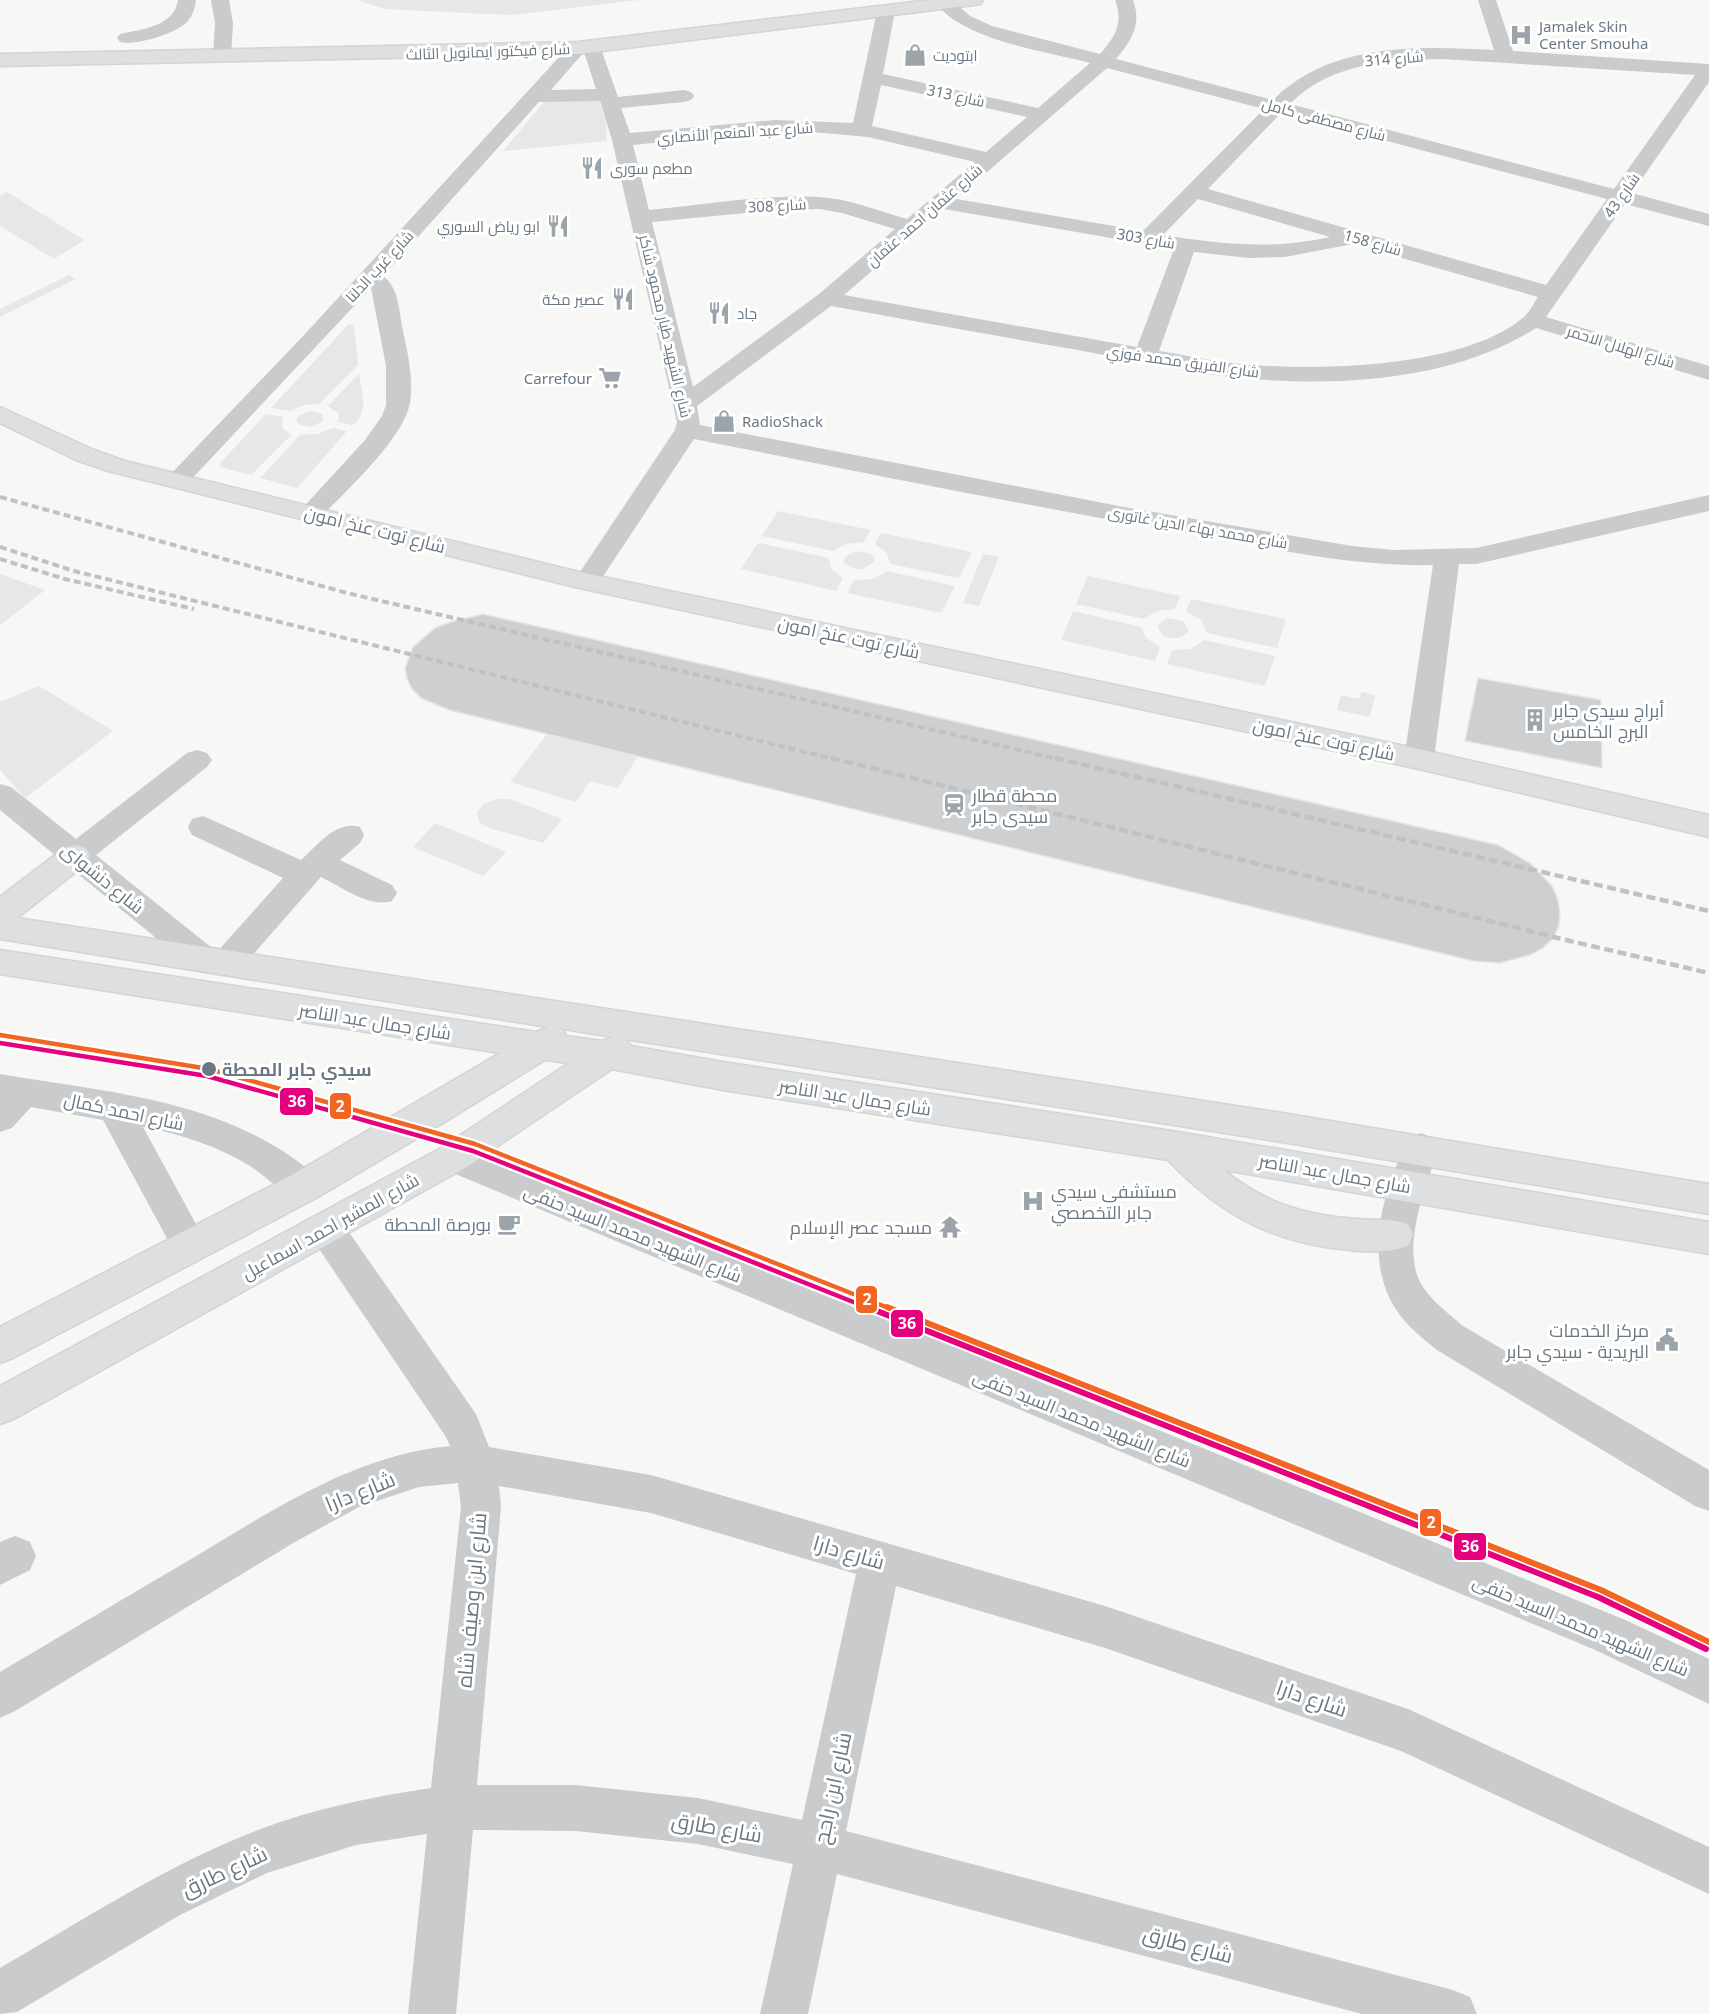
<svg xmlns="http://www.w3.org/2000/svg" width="1709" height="2014" viewBox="0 0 1709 2014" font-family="'Noto Sans',Cairo,sans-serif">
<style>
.green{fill:#e5e8e4}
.building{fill:#cdcfd0;stroke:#e6e6e6;stroke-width:1.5}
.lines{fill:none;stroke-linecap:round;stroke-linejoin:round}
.major-casing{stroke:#d3d4d4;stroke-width:3}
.minor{fill:#c9cbcc;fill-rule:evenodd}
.major{fill:#dedfe0;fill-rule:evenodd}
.rail-far1{stroke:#c0c1c2;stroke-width:4;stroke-dasharray:7 4;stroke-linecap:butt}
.rail{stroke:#c0c1c2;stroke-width:4.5;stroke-dasharray:9 4.5;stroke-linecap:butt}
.tram-1-far1-casing{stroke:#fff;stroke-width:9}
.tram-1-casing{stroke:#fff;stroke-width:10}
.tram-2-far1-casing{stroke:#fff;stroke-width:9}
.tram-2-casing{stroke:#fff;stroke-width:10}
.tram-1-far1{stroke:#f26522;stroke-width:4.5}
.tram-1{stroke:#f26522;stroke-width:6}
.tram-2-far1{stroke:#e5007d;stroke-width:4.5}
.tram-2{stroke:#e5007d;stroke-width:6}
.stop-dot{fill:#6a7883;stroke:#fff;stroke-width:2}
.labels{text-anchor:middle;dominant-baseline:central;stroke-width:6;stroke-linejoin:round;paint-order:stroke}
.far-poi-label{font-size:15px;fill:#6a7883;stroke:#fff;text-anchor:start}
.far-street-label{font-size:15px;fill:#6a7883;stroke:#fff}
.street-label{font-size:18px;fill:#6a7883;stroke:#fff}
.poi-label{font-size:18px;fill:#6a7883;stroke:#fff;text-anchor:start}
.stop-label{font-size:18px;font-weight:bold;fill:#6a7883;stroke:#fff;text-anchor:start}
.near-street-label{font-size:21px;fill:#6a7883;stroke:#fff}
.line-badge{stroke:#fff;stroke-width:2}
.badge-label{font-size:16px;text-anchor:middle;font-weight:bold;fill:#fff}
</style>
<rect width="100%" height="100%" fill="#f7f7f6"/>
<path class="green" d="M358,0h281l-127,15 -128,-6z
M580,96l19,5 7,22 1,18 -104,10 42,-50z
M7,192l77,48 -30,19 -54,-33v-30z
M69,275l7,4 -76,38v-8z
M349,324l5,1 4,40 -39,39 -15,1 -14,6 -19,-3z
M359,374c3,21 10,33 -5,51l-16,-3 1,-8 -11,-8z
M310,411l13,3v7l-12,6 -13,-3 -2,-4 2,-4z
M266,414l17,3 -1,10 9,8 -40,40 -31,-8 1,-5z
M333,428l14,3 -50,57 -37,-10 40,-43 18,-1z
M778,511l93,19 -7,12 -18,2 -13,7 -71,-15z
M881,533l91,19 -13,26 -69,-14 -3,-11 -12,-9z
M758,543l71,15 2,11 12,9 -7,13 -95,-22z
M855,551l14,2 5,4v5l-11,7h-8l-11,-6v-5z
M983,554l16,3 -20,49 -16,-3z
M887,571l68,15 -14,27 -94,-20 7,-13 19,-1z
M0,574l45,16 -45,35z
M1088,576l92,20 -5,13 -18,2 -13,8 -68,-15z
M1191,599l95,20 -9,29 -70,-15 -6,-13 -15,-9z
M1073,611l68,16 5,11 14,9 -5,14 -94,-21z
M1167,618l16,3 6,10c-7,9 -16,8 -26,5l-6,-10z
M1204,640l71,16 -10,30 -98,-22 5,-14 19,-1z
M39,686l74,45 -88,67 -25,-28v-68z
M1362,692l13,3 -5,22 -33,-7 4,-15 18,4z
M548,733l90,23 -20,32 -28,-7 -14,21 -66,-20z
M496,799h13l53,20 -19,24 -54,-15 -10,-6 -2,-9 7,-9z
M435,823l71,29 -23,24 -70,-29z"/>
<path class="building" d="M483,614l1015,231 32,18 22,23 6,14 2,13 -1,13 -6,12 -10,10 -13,7 -30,8 -27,-2 -1024,-251 -28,-12 -9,-9 -5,-10 -2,-11 8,-21 22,-19 15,-6z
M1478,678l123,22 1,68 -137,-27z"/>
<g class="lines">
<g class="major-casing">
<path id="major" d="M930,0h53l-3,4 -6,1 -396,49 -578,12v-12l578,-12z
M0,407l94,43 31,11 450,110 844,178 290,66v22l-290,-68 -844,-182 -467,-116 -32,-11 -76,-37z
M75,845l11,3 4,8 -4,8 -69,54 1265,195 427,71v30l-427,-72 -657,-103 6,7 92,16 455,70 531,90v32l-485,-84c40,33 82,46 133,49 18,2 34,-1 51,5l5,11 -5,11c-19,7 -39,6 -59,4 -75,-6 -130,-36 -181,-90l-445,-70 -111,-21 -147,99 -451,251 -14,5v-38l441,-238 128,-85 -24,-3 -102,63 -125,74 -305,161 -13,5v-36l292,-152 208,-122 -500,-79v-24l536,82 12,-5 -548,-88v-42l64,-49zM558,1028l55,9 -11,4 -36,-5 -3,-6z"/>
</g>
<path class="minor" d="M178,0h18c-1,8 -3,15 -9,22 -12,12 -52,24 -67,20l-3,-4 3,-4c22,-5 54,-7 58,-34z
M211,0h18l4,23 -2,33 -2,4h-14l-2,-4 2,-33z
M938,0h14l18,16 22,10 108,28c15,-17 24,-31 15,-54h18c9,24 -1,40 -17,59l157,41c57,-58 146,-54 221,-50l-16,-50h18l17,51 196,13v18l-77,111 77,21v12l-84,-22 -79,113 163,49v14l-173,-52c-88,56 -211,60 -313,48 -51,-6 -100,-18 -151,-27 -80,-14 -160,-28 -241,-43l-134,100 3,19 424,82 228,39 42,4 82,-2 233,-53v16l-233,53h-17l-25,195 -5,7 -10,3 -10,-3 -5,-7 29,-194c-84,2 -166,-18 -248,-32 -164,-28 -328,-62 -491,-94l-98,148 -9,2 -9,-2 -4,-6 101,-151 2,-8 -65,-282 -12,-39 -61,1 -156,174c15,11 16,32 19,50 5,24 12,52 8,77 -6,35 -65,89 -90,115l-9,3 -9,-3 -4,-5 67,-73 17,-24 4,-11v-39l-15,-78 -185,197 -9,2 -9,-2 -3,-5 140,-146 266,-290c9,-2 19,-3 28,-1l19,54 66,-7 7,2 3,4 -3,4 -7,2 -63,6 9,25 146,-13 77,3 24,-112 3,-4h12l3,4 -12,63 155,34 52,-45c-42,-11 -128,-23 -154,-60zM584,52l12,37 -45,1zM1442,59l253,16 -81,114 -324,-85c40,-41 98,-44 152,-45zM1107,68l157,41 -121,122 -187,-32zM881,85l146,32 -41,35 -114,-26zM1281,113l326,86 -61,86 -338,-96zM801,131l67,6 107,25 -68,57c-29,-8 -59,-21 -89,-22 -56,-3 -113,8 -169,13l-16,-65 117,-12zM1198,199l132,38c-56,13 -111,7 -167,-2zM819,209l23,4 53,16 -76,65 -126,93 -41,-165 114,-11zM944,209l230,40 -37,98 -293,-52zM1353,244l185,53c-4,6 -8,14 -13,19 -62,55 -224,56 -303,46 -21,-3 -42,-8 -63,-11l35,-99 55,6 36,-1z
M197,750l10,3 5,7 -5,7 -111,88 121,97 66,-74 -91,-43 -4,-8 4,-8 11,-3 98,44c17,-15 35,-40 59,-33l4,8 -4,8 -20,17 52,25 5,8 -5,8c-23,7 -50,-14 -71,-24l-84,96 -11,3 -12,-5 -8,2 -11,-3 -195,-160v-26l11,3 65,52 111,-86z
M0,1074c99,17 208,24 293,84 12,9 23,15 30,28l-5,11c-9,3 -13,4 -22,1 -17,-7 -30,-22 -46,-32 -33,-20 -69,-32 -107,-39l65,119 -5,11 -13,5 -13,-5 -74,-137 -72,-13 -19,21 -12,4z
M1421,1133l12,5 6,10c-13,36 -40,104 -16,139 11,16 26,27 40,39l246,144v41l-14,-5 -258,-156c-15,-12 -29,-23 -40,-39 -35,-52 -14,-122 12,-173z
M453,1143l1170,476 86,40v45l-116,-55 -1152,-481 -6,-10 6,-10z
M326,1213l13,5 137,196 13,33 162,28 454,131 303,103 301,138v47l-308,-143 -296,-103 -209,-62 -50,245 607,159 17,7 7,17h-115l-525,-140 -29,140h-48l33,-150 -95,-20 -122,-13 -103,-1 -17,184h-48l19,-180 -71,11 -89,28 -87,42 -163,97 -17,2v-46c83,-48 169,-104 258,-138 57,-22 114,-33 173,-42l30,-281 -3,-24 -39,4 -60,20 -64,35 -280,169 -15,7v-46c64,-38 128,-76 193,-114 80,-48 162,-103 257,-112l-4,-9 -133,-197 -5,-11 5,-11zM499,1486l152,27 205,61 -54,246 -104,-22 -122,-13h-99l24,-278z
M15,1536l15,6 6,14 -6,14 -30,15v-43z"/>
<use href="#major" class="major"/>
<path class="rail-far1" d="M0,497l347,96 715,167
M0,547l74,24 763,189
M0,559l65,20 129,30"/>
<path class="rail" d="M831,758l739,183 139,32
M1055,758l654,153"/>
<g class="tram-1-far1-casing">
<path id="tram-1-far1" d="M0,1035l209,34 266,75 416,165"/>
</g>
<g class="tram-1-casing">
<path id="tram-1" d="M887,1307l714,283 108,52"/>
</g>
<g class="tram-2-far1-casing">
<path id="tram-2-far1" d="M0,1043l207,33 266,75 398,158"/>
</g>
<g class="tram-2-casing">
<path id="tram-2" d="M867,1307l731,290 108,52"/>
</g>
<use href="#tram-1-far1" class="tram-1-far1"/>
<use href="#tram-1" class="tram-1"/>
<use href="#tram-2-far1" class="tram-2-far1"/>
<use href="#tram-2" class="tram-2"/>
</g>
<defs>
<g id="hospital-bare" transform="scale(1.8)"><path d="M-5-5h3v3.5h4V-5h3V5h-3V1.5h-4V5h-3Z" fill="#9ba4ab" stroke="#fff" stroke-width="2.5" paint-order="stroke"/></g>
<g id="shop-bare" transform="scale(1.8)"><path d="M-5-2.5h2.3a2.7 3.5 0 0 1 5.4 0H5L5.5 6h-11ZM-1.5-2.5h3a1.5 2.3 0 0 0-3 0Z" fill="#9ba4ab" stroke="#fff" stroke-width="2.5" paint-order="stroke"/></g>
<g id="restaurant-bare" transform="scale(1.8)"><path d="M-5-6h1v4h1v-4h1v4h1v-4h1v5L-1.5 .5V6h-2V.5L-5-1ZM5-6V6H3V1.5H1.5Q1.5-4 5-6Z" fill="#9ba4ab" stroke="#fff" stroke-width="2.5" paint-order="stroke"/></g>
<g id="supermarket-bare" transform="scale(1.8)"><path d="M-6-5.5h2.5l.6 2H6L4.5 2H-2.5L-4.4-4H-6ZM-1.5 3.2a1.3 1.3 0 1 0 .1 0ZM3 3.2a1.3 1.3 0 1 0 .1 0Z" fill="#9ba4ab" stroke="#fff" stroke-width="2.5" paint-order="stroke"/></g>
<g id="building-bare" transform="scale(1.8)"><path d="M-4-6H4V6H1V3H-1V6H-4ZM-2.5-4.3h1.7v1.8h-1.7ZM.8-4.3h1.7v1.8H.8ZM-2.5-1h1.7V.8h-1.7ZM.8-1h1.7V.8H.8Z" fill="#9ba4ab" stroke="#fff" stroke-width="2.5" paint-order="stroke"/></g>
<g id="station-bare" transform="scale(1.8)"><path d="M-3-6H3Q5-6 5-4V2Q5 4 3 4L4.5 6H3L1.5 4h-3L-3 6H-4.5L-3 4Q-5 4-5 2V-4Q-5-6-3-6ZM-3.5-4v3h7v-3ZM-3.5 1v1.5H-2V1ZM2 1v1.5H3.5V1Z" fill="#9ba4ab" stroke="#fff" stroke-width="2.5" paint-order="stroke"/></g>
<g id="cafe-bare" transform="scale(1.8)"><path d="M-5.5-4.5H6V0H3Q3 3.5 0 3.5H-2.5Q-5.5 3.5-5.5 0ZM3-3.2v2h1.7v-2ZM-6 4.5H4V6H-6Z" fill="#9ba4ab" stroke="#fff" stroke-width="2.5" paint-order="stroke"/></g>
<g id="temple-bare" transform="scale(1.8)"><path d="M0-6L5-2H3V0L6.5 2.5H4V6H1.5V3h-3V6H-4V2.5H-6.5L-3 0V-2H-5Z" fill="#9ba4ab" stroke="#fff" stroke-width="2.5" paint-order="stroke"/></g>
<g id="civic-bare" transform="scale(1.8)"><path d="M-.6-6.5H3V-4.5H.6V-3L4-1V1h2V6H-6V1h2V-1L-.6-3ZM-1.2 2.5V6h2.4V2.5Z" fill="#9ba4ab" stroke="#fff" stroke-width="2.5" paint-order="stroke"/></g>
</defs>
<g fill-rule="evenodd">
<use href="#hospital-bare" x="1521" y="35"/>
<use href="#shop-bare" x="915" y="55"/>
<use href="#restaurant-bare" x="592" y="168"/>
<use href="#restaurant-bare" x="558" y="226"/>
<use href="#restaurant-bare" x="623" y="299"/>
<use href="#restaurant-bare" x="719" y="313"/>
<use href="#supermarket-bare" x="610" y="378"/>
<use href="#shop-bare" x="724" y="421"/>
<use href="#building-bare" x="1535" y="720"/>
<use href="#station-bare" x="954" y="805"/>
<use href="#hospital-bare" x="1033" y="1201"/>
<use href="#cafe-bare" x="509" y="1224"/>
<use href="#temple-bare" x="950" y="1227"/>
<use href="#civic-bare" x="1667" y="1340"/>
</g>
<circle class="stop-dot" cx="209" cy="1069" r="8"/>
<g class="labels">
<g class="far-poi-label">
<text x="1539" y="26">Jamalek Skin<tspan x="1539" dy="17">Center Smouha</tspan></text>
<text x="933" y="55">ابتوديت</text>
<text x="610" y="168">مطعم سورى</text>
<text x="540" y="226" text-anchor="end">ابو رياض السوري</text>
<text x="605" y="299" text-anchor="end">عصير مكة</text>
<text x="737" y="313">جاد</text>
<text x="592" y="378" text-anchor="end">Carrefour</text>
<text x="742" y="421">RadioShack</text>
</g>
<g class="far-street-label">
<text transform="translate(488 51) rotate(-2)">شارع فيكتور ايمانويل الثالث</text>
<text transform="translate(1394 58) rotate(-5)">شارع 314</text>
<text transform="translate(956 95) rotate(12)">شارع 313</text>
<text transform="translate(1324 119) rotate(15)">شارع مصطفى كامل</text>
<text transform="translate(735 132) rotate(-4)">شارع عبد المنعم الأنصاري</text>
<text transform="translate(1621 195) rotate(-55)">شارع 43</text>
<text transform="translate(777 205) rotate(-3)">شارع 308</text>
<text transform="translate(924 215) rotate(-41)">شارع عثمان احمد عثمان</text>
<text transform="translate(1146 238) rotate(10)">شارع 303</text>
<text transform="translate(1373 242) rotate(16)">شارع 158</text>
<text transform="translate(379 266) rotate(-47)">شارع غرب الدلتا</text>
<text transform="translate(666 326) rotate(77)">شارع الشهيد طيار محمود شاكر</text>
<text transform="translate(1621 346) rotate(17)">شارع الهلال الاحمر</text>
<text transform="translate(1183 361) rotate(8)">شارع الفريق محمد فوزي</text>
<text transform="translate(1198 527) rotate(10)">شارع محمد بهاء الدين غاتورى</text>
</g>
<g class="street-label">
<text transform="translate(375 529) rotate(14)">شارع توت عنخ امون</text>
<text transform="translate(849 637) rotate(12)">شارع توت عنخ امون</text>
<text transform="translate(1324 739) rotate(12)">شارع توت عنخ امون</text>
<text transform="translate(103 878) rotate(39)">شارع دنشواى</text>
<text transform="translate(375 1021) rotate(9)">شارع جمال عبد الناصر</text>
<text transform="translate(855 1097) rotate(9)">شارع جمال عبد الناصر</text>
<text transform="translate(124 1111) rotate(12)">شارع احمد كمال</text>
<text transform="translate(1335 1173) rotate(10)">شارع جمال عبد الناصر</text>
<text transform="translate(330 1226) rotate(-29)">شارع المشير احمد اسماعيل</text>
<text transform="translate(633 1233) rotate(22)">شارع الشهيد محمد السيد حنفى</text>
<text transform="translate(1082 1418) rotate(22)">شارع الشهيد محمد السيد حنفى</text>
<text transform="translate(1581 1625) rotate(23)">شارع الشهيد محمد السيد حنفى</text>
</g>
<g class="poi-label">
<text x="1553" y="710">أبراج سيدي جابر<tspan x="1553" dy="21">البرج الخامس</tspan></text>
<text x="972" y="795">محطة قطار<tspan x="972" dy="21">سيدى جابر</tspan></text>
<text x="1051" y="1191">مستشفى سيدي<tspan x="1051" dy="21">جابر التخصصي</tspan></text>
<text x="491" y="1224" text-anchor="end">بورصة المحطة</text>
<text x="932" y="1227" text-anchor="end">مسجد عصر الإسلام</text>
<text x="1649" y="1330" text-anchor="end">مركز الخدمات<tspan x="1649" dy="21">البريدية - سيدي جابر</tspan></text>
</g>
<g class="stop-label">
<text x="222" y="1069">سيدي جابر المحطة</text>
</g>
<g class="near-street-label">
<text transform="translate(360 1491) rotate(-22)">شارع دارا</text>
<text transform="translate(849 1552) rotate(16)">شارع دارا</text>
<text transform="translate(471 1600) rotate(-85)">شارع ابن وصيف شاه</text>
<text transform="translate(1312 1698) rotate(19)">شارع دارا</text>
<text transform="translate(832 1788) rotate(-78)">شارع ابن راجح</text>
<text transform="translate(717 1827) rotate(10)">شارع طارق</text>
<text transform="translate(224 1871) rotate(-25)">شارع طارق</text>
<text transform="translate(1188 1944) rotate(15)">شارع طارق</text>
</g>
</g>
<g class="line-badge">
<rect x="279" y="1087" width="35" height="29" rx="6" fill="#e5007d"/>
<rect x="329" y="1092" width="23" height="28" rx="6" fill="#f26522"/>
<rect x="855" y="1285" width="23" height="29" rx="6" fill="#f26522"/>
<rect x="890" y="1309" width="34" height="29" rx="6" fill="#e5007d"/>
<rect x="1419" y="1508" width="23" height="29" rx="6" fill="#f26522"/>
<rect x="1453" y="1532" width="34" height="29" rx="6" fill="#e5007d"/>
</g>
<g class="badge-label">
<text x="297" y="1107">36</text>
<text x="340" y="1112">2</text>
<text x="867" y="1305">2</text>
<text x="907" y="1329">36</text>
<text x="1431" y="1528">2</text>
<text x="1470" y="1552">36</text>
</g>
</svg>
